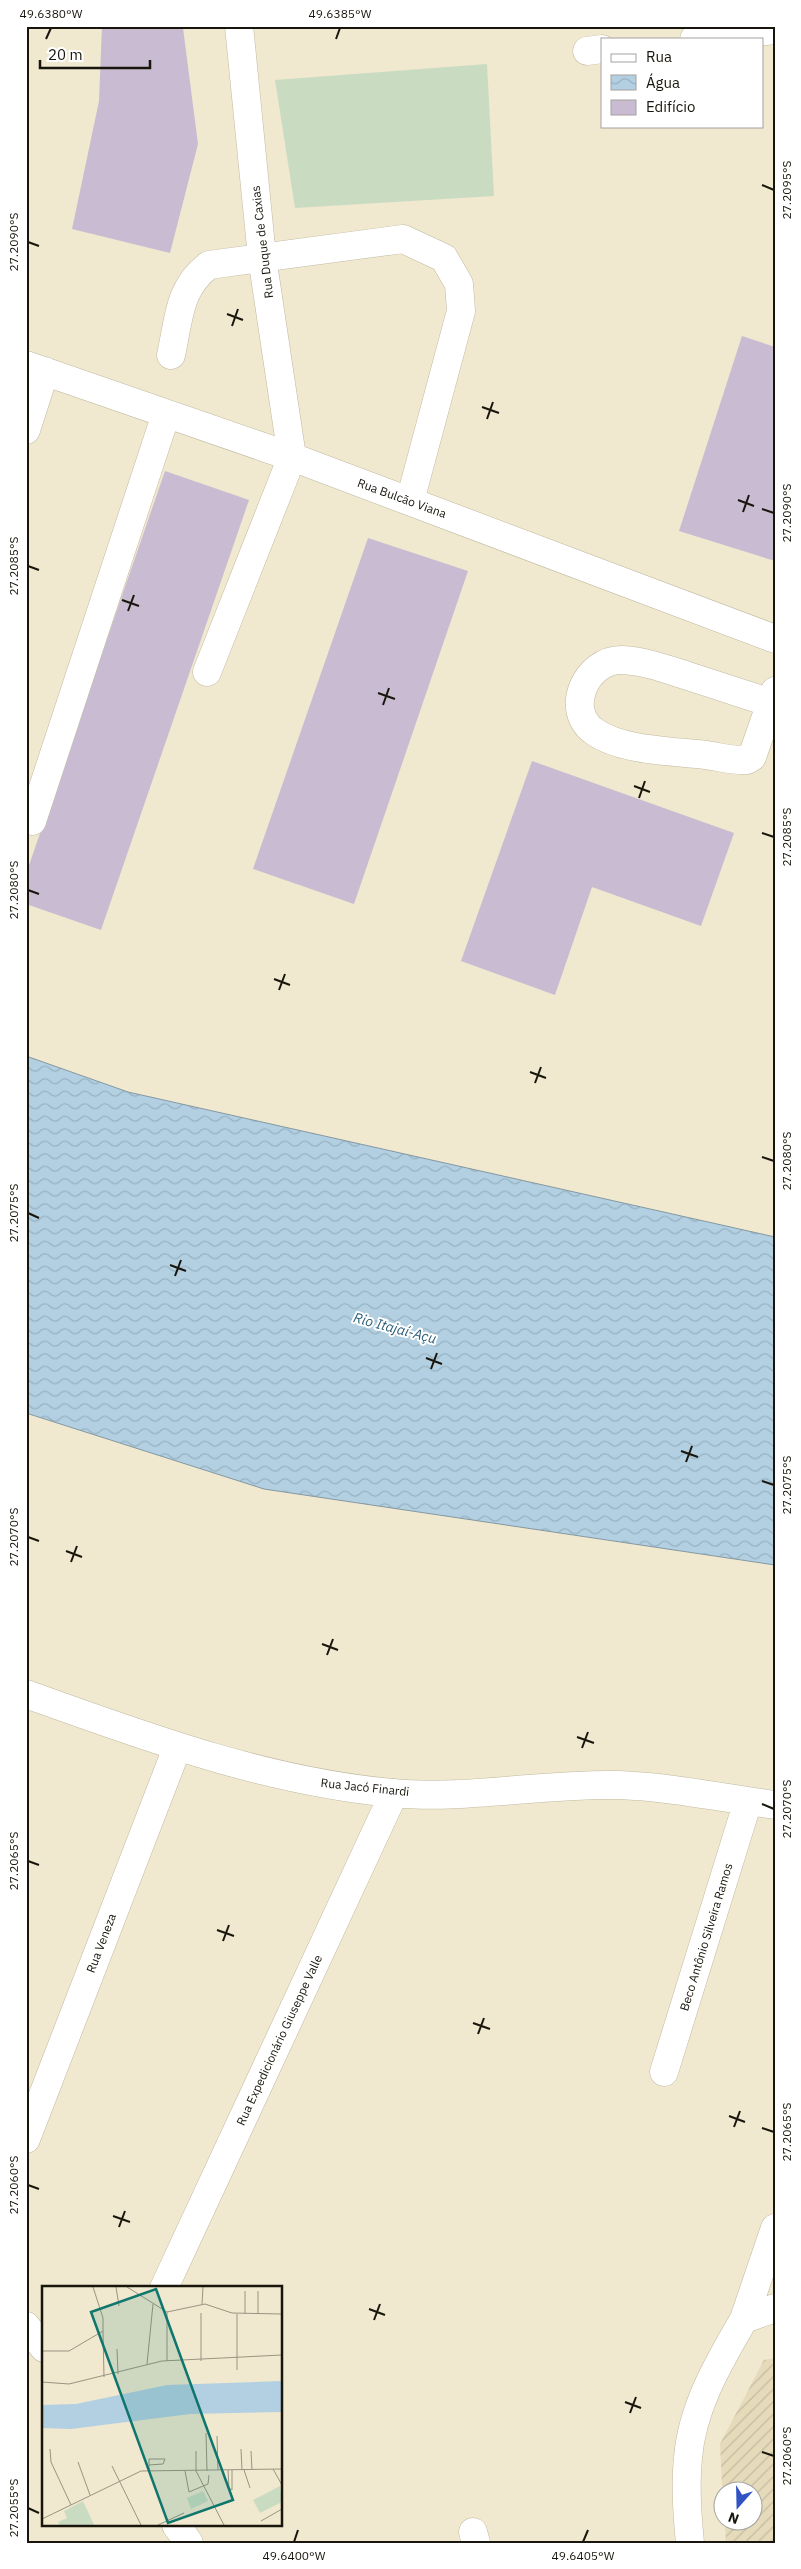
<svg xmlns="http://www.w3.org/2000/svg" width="801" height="2569" viewBox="0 0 801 2569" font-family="'IBM Plex Sans',sans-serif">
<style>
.industrial{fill:url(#industrial-furrows)}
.pitch{fill:#c9dcc2}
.water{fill:url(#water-waves);stroke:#8498a2}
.building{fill:#c9bcd2}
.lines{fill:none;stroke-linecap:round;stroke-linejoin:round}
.minor-casing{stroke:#c0b9a0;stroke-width:29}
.minor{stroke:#fff;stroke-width:28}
.ticks{fill:none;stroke:#18150c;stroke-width:2}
.labels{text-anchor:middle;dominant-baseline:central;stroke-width:4;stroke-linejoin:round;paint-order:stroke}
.street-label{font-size:12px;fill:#18150c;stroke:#fff}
.water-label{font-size:14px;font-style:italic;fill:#295e79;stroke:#fff}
.inset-road{fill:none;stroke:#9a9481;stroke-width:1}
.view{fill:#0f766e;fill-opacity:0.15;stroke:#0f766e;stroke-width:2.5}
.inset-edge{fill:none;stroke:#18150c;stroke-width:2.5}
.neatline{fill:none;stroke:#18150c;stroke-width:2}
.ticks-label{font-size:12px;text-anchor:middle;fill:#18150c}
</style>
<defs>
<pattern id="industrial-furrows" width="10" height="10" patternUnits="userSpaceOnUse" patternTransform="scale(1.25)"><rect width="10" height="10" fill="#e5dbbb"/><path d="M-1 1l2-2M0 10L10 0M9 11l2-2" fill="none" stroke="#c4bba0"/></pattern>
<pattern id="water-waves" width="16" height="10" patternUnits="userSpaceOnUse" patternTransform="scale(1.25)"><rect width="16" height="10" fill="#b2d0e2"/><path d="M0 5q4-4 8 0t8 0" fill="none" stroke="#98b2c1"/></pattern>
</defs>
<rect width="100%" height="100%" fill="#f0e8cf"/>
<path class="industrial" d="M775,2358v185h-49l-1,-21h29v-30h-30l-1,9 -3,-57 44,-84z"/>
<path class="pitch" d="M487,64l7,132 -199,12 -20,-128z"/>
<path class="water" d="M26,1056l102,36 647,145v328l-511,-76 -238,-76z"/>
<path class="building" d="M102,26l81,2 15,116 -28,109 -98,-24 27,-128z
M742,336l33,11v214l-96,-30z
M165,471l84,29 -148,430 -75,-26v-30z
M368,538l100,33 -114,333 -101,-35z
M532,761l202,72 -33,93 -109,-39 -37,108 -94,-34z"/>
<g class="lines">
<g class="minor-casing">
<path id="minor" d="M694,39l81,-9
M587,51l15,-2
M171,355c8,-35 7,-67 38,-90l194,-26 41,19 15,26 2,27 -51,190
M26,365l266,92 483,182
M26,430l19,-59
M207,672l85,-215 -30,-200 -23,-231
M771,703c-28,-9 -56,-18 -83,-27 -22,-7 -43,-15 -66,-16 -36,-1 -59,51 -27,72 27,19 79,19 111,23 14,2 27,6 41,5l5,-3 23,-66
M32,821l134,-407
M26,1694c120,43 238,87 366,99 75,7 151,-10 227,-8 52,2 104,13 156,20
M664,2072l84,-271
M26,2139l151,-391
M164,2288l230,-495
M744,2319l31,-91
M26,2326l18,22
M176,2525l13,18
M473,2532l3,11
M690,2543c-3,-29 -5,-57 -2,-85 4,-51 31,-96 56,-139l31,-11"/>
</g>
<use href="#minor" class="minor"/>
</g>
<path class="ticks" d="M46,39l5,-11M336,39l4,-11M762,185l12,5M28,242l11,4M227,314l16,6M232,326l6,-17M482,407l17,6M487,419l6,-17M738,500l16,6M762,509l12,4M743,512l6,-17M28,566l11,4M122,600l17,6M128,611l6,-16M378,693l17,6M383,705l6,-17M634,786l16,6M639,798l6,-17M762,833l12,4M28,890l11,4M274,979l16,6M279,990l6,-16M530,1072l16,6M535,1083l6,-16M762,1157l12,4M28,1213l11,5M170,1265l16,6M175,1276l6,-16M426,1358l16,6M431,1369l6,-16M681,1451l17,6M686,1462l6,-16M762,1481l12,4M28,1537l11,4M66,1551l16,6M71,1562l6,-16M322,1644l16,6M327,1655l6,-16M577,1737l17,6M582,1748l6,-16M762,1804l12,5M28,1861l11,4M217,1930l17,6M223,1941l6,-16M473,2023l17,6M478,2034l6,-16M729,2116l16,6M734,2127l6,-16M762,2128l12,4M28,2185l11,4M113,2216l17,6M119,2227l6,-16M369,2309l16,6M374,2320l6,-16M625,2402l16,6M630,2413l6,-16M762,2452l12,4M28,2508l11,5M294,2542l4,-12M583,2542l5,-12"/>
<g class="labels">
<g class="street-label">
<text transform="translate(262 242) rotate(-97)">Rua Duque de Caxias</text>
<text transform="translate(402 498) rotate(20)">Rua Bulcão Viana</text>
<text transform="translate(365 1787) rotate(6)">Rua Jacó Finardi</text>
<text transform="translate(706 1937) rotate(-73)">Beco Antônio Silveira Ramos</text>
<text transform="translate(101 1943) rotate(-69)">Rua Veneza</text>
<text transform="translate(279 2040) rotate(-65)">Rua Expedicionário Giuseppe Valle</text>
</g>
<g class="water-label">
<text transform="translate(395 1328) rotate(15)">Rio Itajaí-Açu</text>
</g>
</g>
<g transform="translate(42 2286)">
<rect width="240" height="240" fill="#f0e8cf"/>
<path d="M41,215l11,24h-34l-2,-3 9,-4 -3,-7z" fill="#c9dcc2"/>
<path d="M238,200l2,16 -22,11 -7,-13zM161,205l5,10 -17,8 -4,-11z" fill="#c9dcc2"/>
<path d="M240,95v31l-92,2 -119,15 -29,-1v-23l34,-1 91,-19z" fill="#b2d0e2"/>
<path class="inset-road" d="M74,1l3,19M85,1l40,25 38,-8 27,9 50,1M160,18l1,-17M203,28v-23M216,28v-23M61,45l1,46M75,63l1,25M0,65h27l34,-20v-13l-10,-31M125,75v-49M159,75v-48M105,78l6,-60M195,84v-56M0,96l27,2 93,-23 120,-6M164,147l1,38M175,150l1,34M8,163l1,13 20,43M199,163l1,21M154,165v20l28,54M209,165l1,19M36,176l12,33M107,179l14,-1 2,-5h-16v11M70,180l29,59M231,183l9,16M186,184l1,18 3,2v-20M202,184l6,18M143,185l4,21 19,-8 1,-9M0,233l99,-48 141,-2M219,235l21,-12M116,239l26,-12"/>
<path class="view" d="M114,3l77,211 -65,23 -77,-211z"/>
<rect width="240" height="240" class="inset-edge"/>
</g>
<rect width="801" height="2569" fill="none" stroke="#ffffff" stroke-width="55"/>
<rect x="601" y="38" width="162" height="90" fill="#ffffff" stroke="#a3a19e"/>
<rect x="611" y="54" width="25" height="8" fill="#ffffff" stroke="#a3a19e"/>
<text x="646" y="62" font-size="15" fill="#18150c">Rua</text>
<rect x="611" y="75" width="25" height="15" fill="url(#water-waves)" stroke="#a3a19e"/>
<text x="646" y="88" font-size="15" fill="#18150c">Água</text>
<rect x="611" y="100" width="25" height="15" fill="#c9bcd2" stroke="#a3a19e"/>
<text x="646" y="112" font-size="15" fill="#18150c">Edifício</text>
<g transform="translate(738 2506) rotate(200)"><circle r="24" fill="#ffffff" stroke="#a3a19e"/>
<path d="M0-4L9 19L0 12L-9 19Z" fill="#3153c3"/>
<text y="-8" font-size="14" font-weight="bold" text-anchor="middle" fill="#18150c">N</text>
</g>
<path d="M40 60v8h110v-8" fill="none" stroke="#18150c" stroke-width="2.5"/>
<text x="48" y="60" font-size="15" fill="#18150c" stroke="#ffffff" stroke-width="4" paint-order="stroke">20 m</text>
<rect x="28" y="28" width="746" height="2514" class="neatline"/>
<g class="ticks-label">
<text x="51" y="18">49.6380°W</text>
<text x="340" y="18">49.6385°W</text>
<text transform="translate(787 190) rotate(-90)" y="4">27.2095°S</text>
<text transform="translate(14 242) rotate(-90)" y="4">27.2090°S</text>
<text transform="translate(787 513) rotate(-90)" y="4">27.2090°S</text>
<text transform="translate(14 566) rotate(-90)" y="4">27.2085°S</text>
<text transform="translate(787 837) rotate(-90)" y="4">27.2085°S</text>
<text transform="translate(14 890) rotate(-90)" y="4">27.2080°S</text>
<text transform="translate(787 1161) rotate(-90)" y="4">27.2080°S</text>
<text transform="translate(14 1213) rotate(-90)" y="4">27.2075°S</text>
<text transform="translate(787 1485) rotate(-90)" y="4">27.2075°S</text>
<text transform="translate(14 1537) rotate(-90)" y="4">27.2070°S</text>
<text transform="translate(787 1809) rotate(-90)" y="4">27.2070°S</text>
<text transform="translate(14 1861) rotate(-90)" y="4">27.2065°S</text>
<text transform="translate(787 2132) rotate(-90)" y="4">27.2065°S</text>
<text transform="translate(14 2185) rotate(-90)" y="4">27.2060°S</text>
<text transform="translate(787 2456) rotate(-90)" y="4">27.2060°S</text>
<text transform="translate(14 2508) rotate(-90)" y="4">27.2055°S</text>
<text x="294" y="2560">49.6400°W</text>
<text x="583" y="2560">49.6405°W</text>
</g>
</svg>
